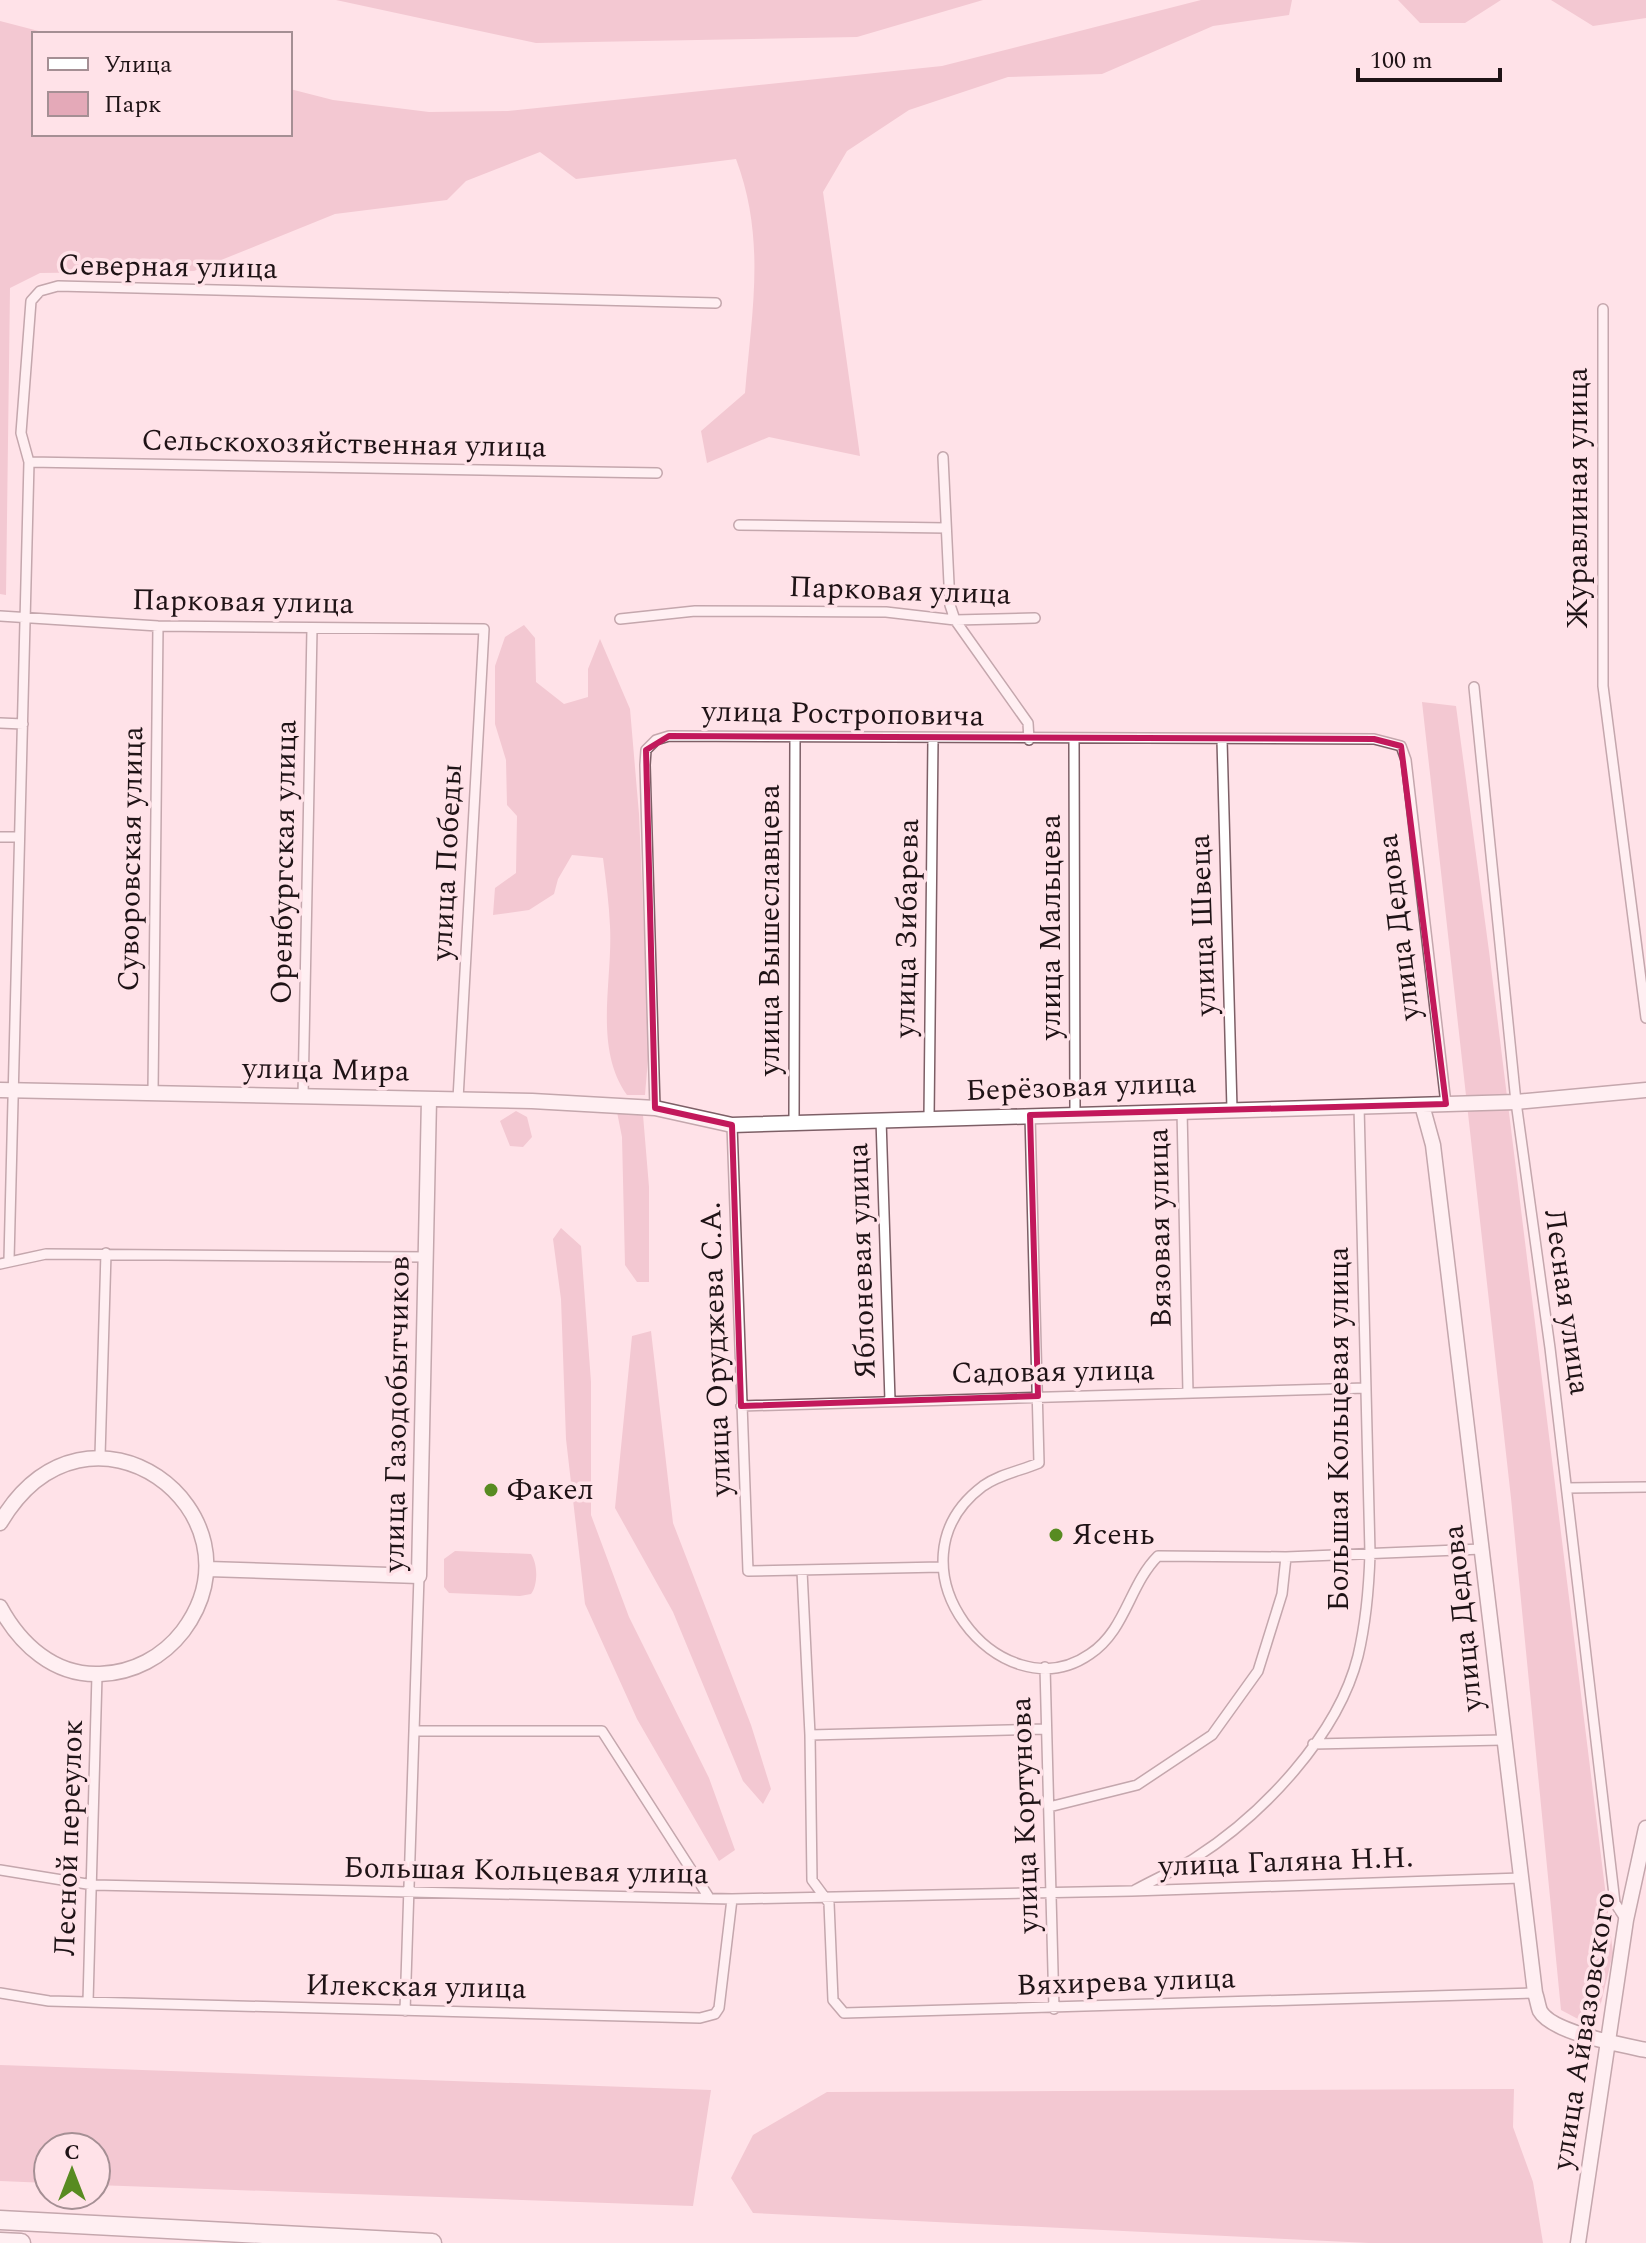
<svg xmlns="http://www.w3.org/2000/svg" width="1646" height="2243" viewBox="0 0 1646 2243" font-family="Spectral,serif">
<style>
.green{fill:#e4a9b8}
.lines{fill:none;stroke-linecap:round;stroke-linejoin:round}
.street-casing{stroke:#7d5f66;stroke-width:12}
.secondary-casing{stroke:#7d5f66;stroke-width:17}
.highway-casing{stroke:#7d5f66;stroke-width:21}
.street{stroke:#fff;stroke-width:9}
.secondary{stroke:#fff;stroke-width:14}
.highway{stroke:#fff;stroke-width:18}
.marked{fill:none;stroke:#c2185b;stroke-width:6;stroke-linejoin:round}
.poi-dot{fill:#588b21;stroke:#ffe2e8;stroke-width:3}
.labels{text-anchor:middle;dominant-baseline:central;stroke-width:7;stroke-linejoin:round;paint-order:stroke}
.street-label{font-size:30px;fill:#1f1316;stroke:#ffe2e8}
.poi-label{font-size:30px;fill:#1f1316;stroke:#ffe2e8;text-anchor:start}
</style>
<rect width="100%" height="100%" fill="#ffe2e8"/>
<path class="green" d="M336,0h647l-126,37 -321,6z
M1201,0h91l-3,15 -76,11 -111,48 -94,3 -99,33 -62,41 -24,41 37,264 -91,-19 -62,26 -6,-32 44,-38c7,-83 21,-154 -9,-234l-160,20 -36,-27 -74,29 -19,19 -112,14 -141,57 -154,2 -30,15 -4,307 -6,-1v-573l50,13h-16v100h256v-45l43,11 96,12 79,-1 434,-45z
M1398,0h103l-36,23h-45z
M1551,0h95v18l-53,8z
M524,625l11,13 1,44 28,22 24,-7v-28l12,-30 30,70 9,105 10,233 -4,48h-18c-34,-48 -14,-114 -17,-169 -1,-23 -4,-45 -7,-68l-31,-3 -14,24 -4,15 -25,16 -36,5 2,-27 21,-15 1,-57 -10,-11 -1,-45 -11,-36v-58l10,-29z
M1422,702l34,4 33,245 124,1002 -18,75 -34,-18 -50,-512z
M516,1111l11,6 5,20 -9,10 -13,-1 -10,-25z
M617,1112l26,3 6,72v95h-12l-12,-17 -3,-128z
M561,1228l20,18 10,136v133l38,102 80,161 26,72 -16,11 -82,-142 -52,-115 -19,-165 -5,-140 -8,-60z
M651,1331l22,192 78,202 20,64 -8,15 -20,-23 -70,-169 -58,-104 17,-172z
M455,1551l76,3c7,10 7,31 0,40l-11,2 -71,-3 -5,-6v-28z
M0,2065l711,25 -18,116 -597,-21v-38h-48v36l-48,-2z
M1514,2089l-1,38 20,55 10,61h-174l-616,-30 -22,-35 22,-43 74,-43z"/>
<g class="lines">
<g class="street-casing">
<path id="street" d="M1603,309v377l43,332
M943,457l7,148 5,15 73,103 1,17
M29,462l628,11
M739,525l207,3
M0,616l158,10 326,3 -26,470
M620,619l75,-8 191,1 69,8 80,-2
M1474,687l42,415 34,246 65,555 11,17
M0,723l23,1
M1074,740l1,374
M1222,740l10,369
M0,837h18
M153,1092l5,-466
M303,1096l9,-467
M655,1108l-10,-343 1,-15 10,-10 13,-4 705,3 27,7 5,14 40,344
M1182,1110l6,283
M1030,1115l9,348c-19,8 -39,11 -56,23 -104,78 18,230 107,168 36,-24 39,-69 68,-98l128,1 196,-8
M929,1118l4,-379
M881,1119l9,282
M794,1122l1,-384
M732,1125l16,446 193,-4
M9,1260l20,-798 -8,-29 10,-132 9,-10 18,-5 658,17
M0,1264l46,-10 381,3
M741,1406l625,-18
M100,1456l6,-203
M1567,1488l79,-1
M802,1571l8,164 2,145 17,23 4,97 11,13 691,-20
M1045,1667l9,342
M414,1731h188l106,165
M810,1735l236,-6
M1313,1744l190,-4
M1049,1807l88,-22 75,-50 46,-64 24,-77 4,-37
M0,1870l93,15 639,14 400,-8 389,-13
M1135,1890c20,-11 41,-20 60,-32 67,-43 143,-122 163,-202 8,-34 11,-68 12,-103l-11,-447
M0,1993l49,8 651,17 15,-4 4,-6 13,-109
M88,2002l9,-327
M405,2011l14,-435"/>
</g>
<g class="secondary-casing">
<path id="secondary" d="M0,1090l532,11 123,7 77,17 784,-23 130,-12
M1422,1105l11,40 102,848c2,5 3,13 5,18 12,22 83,34 106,39
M0,1523c88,-149 271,-10 183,108 -20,26 -50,42 -83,43 -46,2 -80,-30 -100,-67
M208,1569l211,7 10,-477
M1578,2243l48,-323 20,-92"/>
</g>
<g class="highway-casing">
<path id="highway" d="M0,2220l432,23
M0,2242l21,1"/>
</g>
<use href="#street" class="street"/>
<use href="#secondary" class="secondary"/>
<use href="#highway" class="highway"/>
</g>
<path d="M0 0H1646V2243H0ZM669,736l705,3 27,7 45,358 -416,11 8,281 -297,10 -9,-281 -77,-17 -9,-358z" fill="#ffe2e8" fill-opacity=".55" fill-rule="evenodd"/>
<path class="marked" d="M669,736l705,3 27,7 45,358 -416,11 8,281 -297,10 -9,-281 -77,-17 -9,-358z"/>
<g class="poi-dot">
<circle cx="491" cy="1490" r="8"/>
<circle cx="1056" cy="1535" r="8"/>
</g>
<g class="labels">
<g class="street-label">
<text transform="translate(168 267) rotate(1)">Северная улица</text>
<text transform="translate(344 444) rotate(1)">Сельскохозяйственная улица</text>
<text transform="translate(1578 498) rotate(-90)">Журавлиная улица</text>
<text transform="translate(900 591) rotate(2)">Парковая улица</text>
<text transform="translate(243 602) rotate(1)">Парковая улица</text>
<text transform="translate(843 714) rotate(1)">улица Ростроповича</text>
<text transform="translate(131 859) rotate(-89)">Суворовская улица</text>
<text transform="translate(284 862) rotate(-89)">Оренбургская улица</text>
<text transform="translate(447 862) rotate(-87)">улица Победы</text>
<text transform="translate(1203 925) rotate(-92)">улица Швеца</text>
<text transform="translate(1051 927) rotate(-90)">улица Мальцева</text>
<text transform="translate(1399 927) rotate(-97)">улица Дедова</text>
<text transform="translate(907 928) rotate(-89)">улица Зибарева</text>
<text transform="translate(770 930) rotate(-90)">улица Вышеславцева</text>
<text transform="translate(326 1070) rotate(1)">улица Мира</text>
<text transform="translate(1081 1087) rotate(-2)">Берёзовая улица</text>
<text transform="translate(1160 1228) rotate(-91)">Вязовая улица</text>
<text transform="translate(862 1261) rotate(-92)">Яблоневая улица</text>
<text transform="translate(1567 1302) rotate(82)">Лесная улица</text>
<text transform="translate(716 1349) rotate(-92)">улица Оруджева С.А.</text>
<text transform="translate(1053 1372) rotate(-1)">Садовая улица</text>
<text transform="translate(397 1414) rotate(-89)">улица Газодобытчиков</text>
<text transform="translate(1339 1429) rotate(-90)">Большая Кольцевая улица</text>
<text transform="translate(1463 1618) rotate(-96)">улица Дедова</text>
<text transform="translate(1025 1815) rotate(-92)">улица Кортунова</text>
<text transform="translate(69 1838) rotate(-88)">Лесной переулок</text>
<text transform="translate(1286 1862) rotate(-2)">улица Галяна Н.Н.</text>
<text transform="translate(526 1871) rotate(1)">Большая Кольцевая улица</text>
<text transform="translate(1126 1982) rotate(-2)">Вяхирева улица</text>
<text transform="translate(416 1987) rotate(1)">Илекская улица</text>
<text transform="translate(1584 2031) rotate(-81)">улица Айвазовского</text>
</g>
<g class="poi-label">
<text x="507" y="1490">Факел</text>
<text x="1072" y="1535">Ясень</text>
</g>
</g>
<rect x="32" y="32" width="260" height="104" fill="#ffe2e8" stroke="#a58f94" stroke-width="2"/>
<rect x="48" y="58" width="40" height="12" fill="#ffffff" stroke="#a58f94" stroke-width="2"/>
<text x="104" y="72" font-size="24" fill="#1f1316">Улица</text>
<rect x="48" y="92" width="40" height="24" fill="#e4a9b8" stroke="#a58f94" stroke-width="2"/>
<text x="104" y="112" font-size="24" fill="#1f1316">Парк</text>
<g transform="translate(72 2171)"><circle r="38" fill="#ffe2e8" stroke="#a58f94" stroke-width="2"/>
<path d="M0-6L14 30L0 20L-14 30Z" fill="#588b21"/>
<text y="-12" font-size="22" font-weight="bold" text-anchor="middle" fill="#1f1316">С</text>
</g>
<path d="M1358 68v12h142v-12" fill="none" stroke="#1f1316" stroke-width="4"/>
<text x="1370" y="68" font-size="24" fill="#1f1316" stroke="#ffe2e8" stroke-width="6" paint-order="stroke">100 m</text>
</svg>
